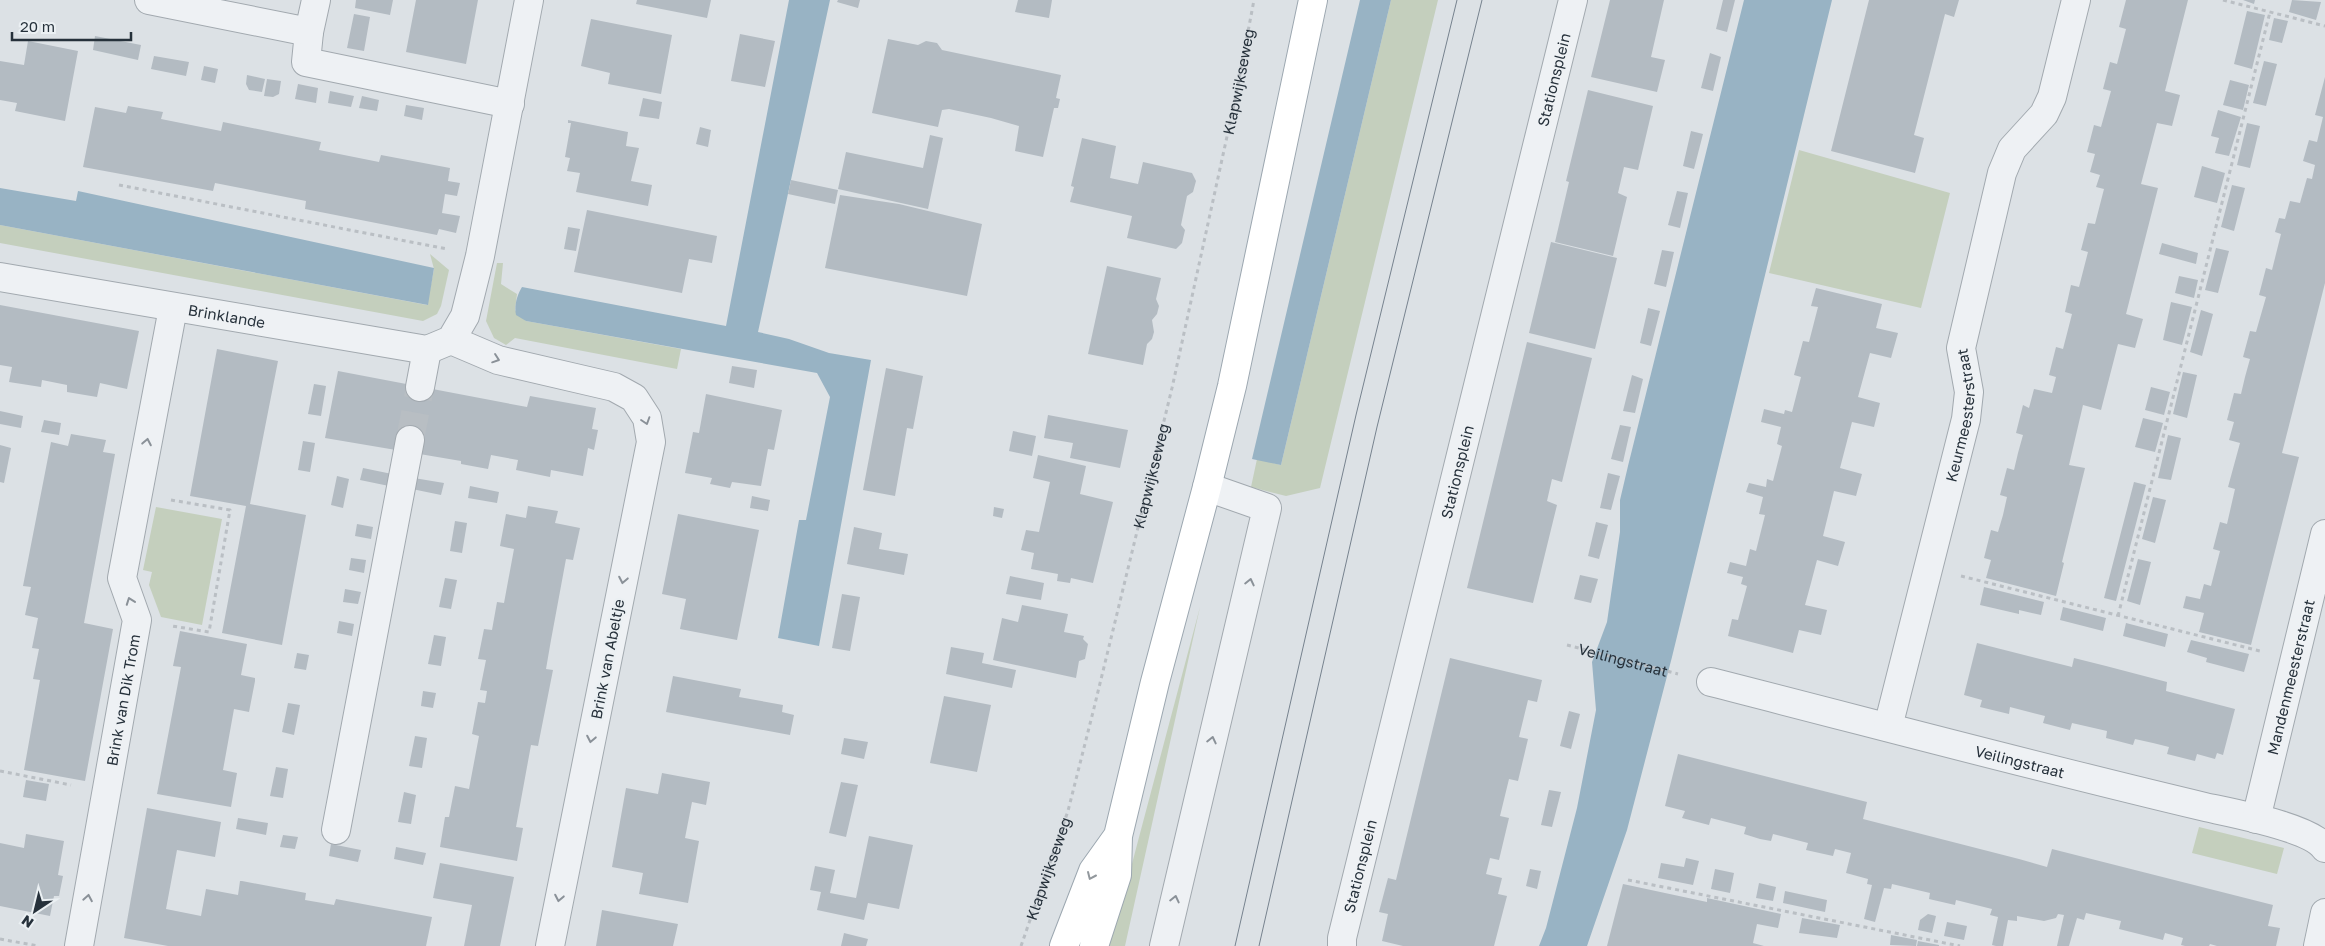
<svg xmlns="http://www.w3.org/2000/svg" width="2325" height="946" viewBox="0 0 2325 946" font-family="'Golos Text',sans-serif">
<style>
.green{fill:#c4cfbd}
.water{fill:#98b3c4}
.building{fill:#b3bbc2}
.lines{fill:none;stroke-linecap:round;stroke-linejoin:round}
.minor-tunnel{stroke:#b8bec3;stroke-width:28;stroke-dasharray:28 14;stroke-linecap:butt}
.minor-casing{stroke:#a2a9af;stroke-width:30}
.major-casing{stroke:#9ca7b0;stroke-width:30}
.path{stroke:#babfc4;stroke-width:3;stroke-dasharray:4 4;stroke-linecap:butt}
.minor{stroke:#eef1f4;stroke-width:28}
.major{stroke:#fff;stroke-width:28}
.tram{stroke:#76828e;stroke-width:1}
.oneway{stroke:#8a9198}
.oneway2{stroke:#92989d}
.labels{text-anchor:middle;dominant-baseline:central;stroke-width:4.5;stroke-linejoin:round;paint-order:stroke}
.street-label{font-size:15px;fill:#26313b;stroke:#ebf0f3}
</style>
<rect width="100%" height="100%" fill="#dce1e5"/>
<path class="green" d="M1391,0h47l-118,488 -34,8 -35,-9 6,-28 24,6z
M1799,150l151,43 -29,115 -152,-35z
M0,225l427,80 7,-36 -4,-15 19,16 -8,36 -4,8 -14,7 -423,-78z
M497,263h6l-2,21 16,10 -2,16 11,11 155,28 -4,20 -162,-31 -9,7 -12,-7 -8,-17z
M156,507l66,12 -20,106 -41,-8 -12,-32 3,-13 -9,-2z
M1200,607l-75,339h-17l12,-37z
M2199,827l85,21 -7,26 -85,-21z"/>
<path class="water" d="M789,0h41l-72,332 31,7 40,14 42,7 -52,286 -41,-8 21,-118h7l24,-123 -13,-24 -291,-52 -10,-6c-2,-9 1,-20 6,-28l204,39z
M1360,0h31l-110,465 -29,-6z
M1744,0h88l-160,657 -45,173 -40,116h-48l7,-18 31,-120 19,-98 -4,-48 15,-40 13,-90v-32l8,-34z
M0,188l76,13 2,-10 356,77 -6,37 -428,-80z"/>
<path class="building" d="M356,0h37l-3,15 -35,-7z
M416,0h62l-12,64 -60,-12z
M637,0h74l-4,18 -71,-14z
M838,0h22l-2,8 -21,-6z
M1018,0h34l-3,18 -34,-6z
M1610,0h54l-13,57 14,3 -8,32 -66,-15z
M1723,0h12l-8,32 -11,-3z
M1869,0h90l-5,17 -9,-3 -31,121 10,3 -9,35 -84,-22z
M2126,0h62l-23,91 15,4 -8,31 -15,-3 -16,61 17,4 -32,126 17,5 -8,29 -17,-4 -17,66 -18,-5 -14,60 16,3 -23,94 2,1 -8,33 -70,-18 5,-18 -7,-2 7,-28 7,2 5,-17 4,-18 -7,-2 7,-27 7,2 4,-17 5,-18 -7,-2 7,-28 6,3 5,-19 18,4 4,-16 -7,-2 7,-28 7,2 9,-35 -7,-2 6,-27 8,2 9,-35 -7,-2 7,-27 7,1 9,-35 -8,-2 4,-12 -10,-3 5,-18 -8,-2 7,-27 7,2 10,-36 -8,-2 7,-27 7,2 9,-35 -7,-2z
M2243,0h12l-1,4z
M2292,0l29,2 -5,18 -27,-8z
M2247,11l18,4 -13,54 -18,-5z
M354,14l16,3 -6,34 -17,-3z
M2274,18l14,3 -6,22 -13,-3z
M591,19l81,16 -11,59 -53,-10 2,-11 -29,-7z
M740,34l35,7 -10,46 -34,-6z
M95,36l46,9 -3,15 -45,-10z
M888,39l30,6 8,-4 11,2 5,7 119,25 -5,23 4,1 -2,9h-4l-11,49 -28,-6 4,-25 -28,-8 -42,-9 -7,1 -4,17 -66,-14z
M28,41l50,10 -13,70 -50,-10 2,-8 -17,-3v-39l24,4z
M1710,53l11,4 -8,34 -12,-3z
M154,56l35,6 -3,14 -35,-7z
M2264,61l13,3 -11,42 -13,-3z
M204,66l14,3 -3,14 -14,-3z
M247,75l18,4 -3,13 -13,-2 -3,-6z
M2325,77v206l-43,170 17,4 -48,188 -52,-13 5,-19 -21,-5 3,-12 14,3 4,-15 7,2 9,-35 -7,-2 7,-27 7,2 8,-35 -7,-2 12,-44 -11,-3 5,-18 -7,-2 7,-27 7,1 4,-17 5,-18 -7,-2 7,-26 6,1 10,-35 -7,-2 7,-27 6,2 9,-36 -6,-2 4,-14 6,1 5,-18 10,2 7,-25 5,1 3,-14 -12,-4 6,-21 8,2 6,-25 -8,-2z
M267,79l14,2 -2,13 -6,3 -9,-1z
M2230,80l19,5 -6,25 -20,-5z
M298,84l20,4 -2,15 -21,-4z
M1588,90l65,16 -15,64 -14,-3 -6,26 9,4 -14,59 -58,-14 14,-60 -3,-1z
M330,91l24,5 -3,11 -23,-4z
M362,96l17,4 -2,11 -18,-3z
M643,98l19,4 -3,17 -20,-3z
M406,105l18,3 -2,12 -18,-4z
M128,106l35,6 -2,7 60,12 2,-9 98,20 -2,8 60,12 2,-7 69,13 -2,13 12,2 -3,13 -12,-2 -3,19 18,3 -4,17 -17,-4 -2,6 -132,-26 1,-8 -91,-18 -2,8 -130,-24 12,-60 31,6z
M2218,110l23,7 -12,39 -14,-3 4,-15 -8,-2z
M568,120l60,12 -2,14 13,2 -8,33 21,4 -4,21 -72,-14 4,-19 -13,-2 3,-13 -5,-1 6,-34h-3z
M2247,123l13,3 -10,42 -13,-3z
M700,127l11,3 -3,17 -12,-3z
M1691,131l12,3 -9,35 -11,-3z
M930,135l13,3 -15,71 -90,-20 8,-37 77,16z
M1082,138l34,8 -6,32 28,6 5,-22 49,11 4,8 -3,11 -6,4 -6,29 4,5 -3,13 -6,6 -49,-11 5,-22 -62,-14 4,-15 -3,-1z
M2202,166l23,7 -8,30 -23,-6z
M791,180l47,10 -3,14 -47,-10z
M2232,185l13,3 -11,43 -13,-4z
M1677,191l11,2 -8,35 -12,-3z
M840,195l59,9 83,20 -15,72 -142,-28z
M587,210l130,26 -5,27 -23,-4 -7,34 -108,-21z
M568,227l12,2 -4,22 -12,-2z
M1551,242l66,16 -22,91 -66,-16z
M2162,243l36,10 -2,11 -37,-10z
M2216,248l13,3 -11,42 -13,-3z
M1662,250l12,2 -8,35 -12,-3z
M1107,266l54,12 -5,21 3,7 -2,8 -5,6 2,12 -2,7 -5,5 -4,21 -55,-11z
M2179,276l19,4 -4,18 -19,-5z
M1816,288l66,16 -6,24 22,5 -7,25 -21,-5 -12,44 22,6 -6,24 -22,-5 -12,46 22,6 -6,22 -22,-5 -11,45 22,6 -7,24 -21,-6 -6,23 -6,22 22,5 -6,25 -22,-5 -6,23 -65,-17 4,-17 6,1 9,-34 -6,-2 2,-7 -16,-4 3,-11 16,4 4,-17 6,2 9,-36 -6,-1 4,-17 -17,-5 3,-9 17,4 1,-8 6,2 9,-35 -5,-2 4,-17 -20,-5 3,-13 20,5 1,-4 7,2 9,-35 -7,-2 9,-34 6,1 9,-35 -7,-1z
M2171,302l21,5 -10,38 -19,-5z
M0,305l139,26 -12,58 -27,-6 -3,14 -30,-5v-7l-25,-5 -1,7 -32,-5 3,-15 -12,-2z
M1648,308l12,3 -9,35 -11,-3z
M2201,310l12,4 -11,42 -12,-4z
M1527,342l65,16 -30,124 -10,-3 -5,22 10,4 -24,98 -66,-15z
M217,349l61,12 -28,143 56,11 -24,130 -60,-12 24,-127 -56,-10z
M732,366l25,4 -3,18 -25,-5z
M886,368l37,8 -10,53 -6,-1 -12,68 -32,-6z
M338,371l189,36 3,-11 66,12 -4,21 6,1 -4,20 -6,-2 -5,28 -32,-6 -1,7 -34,-7 2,-10 -27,-5 -3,14 -27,-5v-3l-136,-23z
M2183,372l14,3 -10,43 -14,-4z
M1632,375l11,4 -8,34 -12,-2z
M314,384l12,2 -5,30 -13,-2z
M2151,387l19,5 -6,23 -19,-5z
M706,394l76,16 -8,40 -6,-1 -7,37 -29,-4 -2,6 -20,-4 2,-6 -27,-5 8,-41 6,1z
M0,411l23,5 -2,12 -21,-4z
M1048,415l80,15 -8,38 -50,-10 3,-15 -29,-5z
M2143,418l20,5 -8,29 -20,-5z
M44,420l17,3 -2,12 -18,-3z
M1620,425l11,2 -8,35 -12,-3z
M1013,431l23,5 -4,20 -23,-5z
M71,434l35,6 -3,12 12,2 -31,169 29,6 -28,152 -61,-11 16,-90 -7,-1 6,-30 -7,-1 6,-30 -13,-3 6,-28 -8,-1 28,-144 17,4z
M2168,435l13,3 -10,42 -13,-2z
M303,441l12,2 -5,29 -12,-2z
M0,445l11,3 -7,35 -4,-1z
M1038,455l48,11 -6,28 33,8 -20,81 -22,-5 -1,5 -13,-2 1,-7 -27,-5 3,-16 -13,-3 5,-20 13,2 11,-50 -17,-4z
M363,468l29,6 -3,12 -29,-6z
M1608,473l12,3 -9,34 -11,-2z
M337,476l12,3 -6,29 -12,-3z
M414,478l30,5 -3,12 -29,-6z
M2134,482l12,3 -30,116 -12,-3z
M470,486l29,6 -2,11 -29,-5z
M752,496l18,4 -2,11 -18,-3z
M2153,497l13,3 -11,43 -13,-4z
M528,506l30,5 -3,12 25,5 -7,32 -7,-1 -15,81 -5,29 7,1 -15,76 -7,-1 -15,82 7,1 -6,33 -77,-14 5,-30h4l6,-31 14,3 10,-53 -7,-2 6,-32 7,1 2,-12 -7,-1 6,-30 -8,-1 6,-30 8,1 5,-28 7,1 10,-54 -14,-3 6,-32 20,4z
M994,507l10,2 -2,9 -9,-2z
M678,514l81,16 -22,110 -57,-11 6,-30 -24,-5z
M455,521l12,2 -5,30 -12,-2z
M1596,522l12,3 -9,34 -11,-3z
M357,524l16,3 -2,12 -16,-3z
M854,527l28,6 -3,16 29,5 -4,21 -57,-11z
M351,558l15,2 -2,13 -15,-3z
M2138,559l13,3 -11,43 -13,-4z
M1580,575l18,4 -7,24 -17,-4z
M1010,576l34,7 -3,17 -35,-6z
M445,578l12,2 -6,29 -12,-2z
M1984,587l60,15 -3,13 -22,-5v4l-39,-9z
M345,589l16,3 -3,12 -15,-2z
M842,594l18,3 -10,54 -18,-3z
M1022,605l46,9 -4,18 20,4 -1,3 5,5 -3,15 -6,2 -3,17 -83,-18 9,-42 16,4z
M2063,607l43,11 -3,13 -43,-11z
M339,621l15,3 -2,12 -15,-3z
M2126,623l42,11 -3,13 -42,-11z
M180,631l67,13 -6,31 14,3v3l-6,31 -15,-3 -11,61 14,3 -6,34 -74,-13 24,-127 -8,-1z
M434,635l12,2 -5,29 -13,-2z
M2191,640l58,14 -5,18 -38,-10 1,-4 -20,-6z
M1977,643l95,24 2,-9 32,8 61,16 -1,9 69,18 -12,46 -6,-2 -2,6 -18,-5 -2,7 -28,-7 2,-7 -16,-4 -18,-4 -2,6 -27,-7 1,-7 -35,-8 -2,7 -27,-7 2,-7 -35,-9 -1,7 -29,-7 2,-7 -18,-5z
M951,647l33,6 -2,10 34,7 -4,18 -66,-14z
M297,653l12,2 -3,15 -12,-2z
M1450,658l92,22 -5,22 -9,-2 -9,37 9,2 -10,42 -9,-2 -9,37 9,2 -10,42 -9,-2 -4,16 16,4 -4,16 9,2 -13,50h-91l-21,-5 6,-27 -9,-2 9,-34 8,2z
M673,676l68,13 -2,8 44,8 -1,7 12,3 -4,20 -124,-23z
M423,691l13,2 -3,15 -12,-2z
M944,696l47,9 -14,67 -47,-9z
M288,703l12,2 -6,30 -12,-3z
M1569,711l11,3 -9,35 -11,-3z
M415,736l12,2 -5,30 -13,-2z
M844,738l24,4 -4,17 -23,-5z
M1678,754l189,48 -4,17 156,40 28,8 5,-18 221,56 -5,21 12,2 -4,18h-59l-7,-2 -1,2h-24l-4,-1 2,-7 -18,-5 -2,7 -44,-11 2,-8 -35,-8 -2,7 -7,-2 -8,28h-12l7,-31 -6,-1 -2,4 -12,3 -27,-5v5l-9,-1 -5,26h-7l-4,-1 6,-28 -8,-2 2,-6 -36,-9 -1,5 -26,-6 1,-6 -38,-9 -1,5 -7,-1 -9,34 -11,-3 8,-34 -5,-1 1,-5 -22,-6 5,-20 -16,-4 -2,7 -27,-6 2,-7 -35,-9 -2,7 -11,-2 -16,-5 2,-7 -35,-9 -2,7 -27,-7 3,-7 -20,-5z
M276,767l12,2 -5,29 -13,-2z
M662,773l48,9 -4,23 -14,-3 -7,36 14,3 -11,62 -49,-9 4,-21 -31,-6 14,-79 32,6z
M26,780l23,4 -3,17 -23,-4z
M841,782l17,3 -12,52 -17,-4z
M1549,790l12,2 -9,35 -11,-2z
M404,792l12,3 -5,29 -13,-2z
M147,808l74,14 -6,35 -38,-7 -11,59 35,7 5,-27 32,6 2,-14h2l64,12 -1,7 29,5 2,-6 96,18 -6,29h-258l-44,-8z
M238,818l30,5 -2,12 -30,-6z
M26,834l38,7 -6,34 5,1 -4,20h-5l-4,20 -50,-10v-63l24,5z
M283,835l15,2 -3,12 -15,-2z
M869,836l44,9 -14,64 -31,-6 -4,17 -47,-10 4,-18 -11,-2 5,-24 20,4 -5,23 26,5z
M331,844l30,6 -3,12 -29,-6z
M396,847l30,6 -3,12 -29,-6z
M1686,858l13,3 -6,24 -35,-7 3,-15 23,4z
M440,863l74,14 -14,69h-36l8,-41 -39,-7z
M1530,869l11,2 -4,18 -11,-3z
M1715,869l19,4 -4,20 -19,-4z
M1759,883l17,4 -3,14 -17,-3z
M1623,884l84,18v-4l74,16 -3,14 -21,-4 -4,19 11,3h-157z
M1785,891l42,9 -2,12 -42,-9z
M602,910l76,14 -5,22h-77z
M1928,914l8,2 -4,17 -14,-3 2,-10z
M1802,918l38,7 -3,13 -38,-5z
M1947,922l20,4 -3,14 -20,-4z
M844,933l24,6 -2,7h-25z
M1891,935l26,5 -1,6 -26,-1z
M1918,941l21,4v1h-22z"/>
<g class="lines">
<path class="minor-tunnel" d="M410,440l10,-53"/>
<g class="minor-casing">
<g id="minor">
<path d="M149,0l160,32 -3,30 204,42"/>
<path d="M309,32l7,-32"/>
<path id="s3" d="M0,277l427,73 24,-10 14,-24 15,-60 49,-256"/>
<path d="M451,340l47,20 116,27 20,11 13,20 4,24 -101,504"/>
<path d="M420,387l7,-37"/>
<path id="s4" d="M1711,682c165,42 329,86 494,125 27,6 105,20 120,41"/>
<path id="s5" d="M1888,727l78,-308 3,-27 -8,-44 41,-175 10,-24 32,-35 8,-17 24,-97"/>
<path id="s6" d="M2256,819l69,-285"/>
<path d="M336,830l74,-390"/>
<path id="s7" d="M79,946l58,-326 -15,-42 51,-270"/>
<path d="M1164,946l103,-438 -60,-21"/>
<path id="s8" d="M1342,946v-8l231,-938"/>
<path d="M2318,946l7,-33"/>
</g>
</g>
<g class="major-casing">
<path id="major" d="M1064,946l29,-75 25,-35
M1094,946l23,-71 1,-39 37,-154 52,-195 25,-101 81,-386"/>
</g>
<g class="path">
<path d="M2223,0l102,26"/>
<path d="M119,185l328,64"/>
<path d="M171,500l59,10 -21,122 -37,-6"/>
<path d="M1961,576l299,75"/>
<path d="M2118,616l152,-604"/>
<path id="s1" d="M1567,645l111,29"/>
<path d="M0,771l71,14"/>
<path d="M1628,880l332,66"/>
<path d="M0,939l38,7"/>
<path id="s2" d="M1021,946l47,-135 26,-103 78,-320 63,-288 19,-100"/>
</g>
<use href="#minor" class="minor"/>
<use href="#major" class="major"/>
<path class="tram" d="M1235,946l121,-531 101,-415
M1259,946l118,-519 105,-427"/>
</g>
<defs><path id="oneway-chevron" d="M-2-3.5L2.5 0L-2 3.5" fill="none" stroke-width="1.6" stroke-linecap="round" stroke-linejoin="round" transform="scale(1.25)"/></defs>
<g class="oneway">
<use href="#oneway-chevron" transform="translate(496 359) rotate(19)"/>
<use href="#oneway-chevron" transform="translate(646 421) rotate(72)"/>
<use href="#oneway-chevron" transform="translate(147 442) rotate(-79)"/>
<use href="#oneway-chevron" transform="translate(623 580) rotate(101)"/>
<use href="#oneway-chevron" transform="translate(1250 582) rotate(-77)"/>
<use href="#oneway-chevron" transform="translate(130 601) rotate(-110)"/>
<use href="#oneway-chevron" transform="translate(591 739) rotate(101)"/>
<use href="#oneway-chevron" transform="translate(1212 740) rotate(-77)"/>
<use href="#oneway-chevron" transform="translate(88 898) rotate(-80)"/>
<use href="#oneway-chevron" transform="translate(559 898) rotate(101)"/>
<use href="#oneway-chevron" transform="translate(1175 899) rotate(-77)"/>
</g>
<use class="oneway2" href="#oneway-chevron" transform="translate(1091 876) rotate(114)"/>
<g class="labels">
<g class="street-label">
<text stroke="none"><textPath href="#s8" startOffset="892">Stationsplein</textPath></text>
<text stroke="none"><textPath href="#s2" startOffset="892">Klapwijkseweg</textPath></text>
<text stroke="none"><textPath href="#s3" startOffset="230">Brinklande</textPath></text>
<text stroke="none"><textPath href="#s5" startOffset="321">Keurmeesterstraat</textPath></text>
<text stroke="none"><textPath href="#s8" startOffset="488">Stationsplein</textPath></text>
<text stroke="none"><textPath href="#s2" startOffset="488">Klapwijkseweg</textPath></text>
<text transform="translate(607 659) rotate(-79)">Brink van Abeltje</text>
<text stroke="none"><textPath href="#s1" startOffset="58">Veilingstraat</textPath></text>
<text stroke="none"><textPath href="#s6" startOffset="146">Mandenmeesterstraat</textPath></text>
<text stroke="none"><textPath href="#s7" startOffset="250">Brink van Dik Trom</textPath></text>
<text stroke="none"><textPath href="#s4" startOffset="319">Veilingstraat</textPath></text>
<text stroke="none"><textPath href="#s8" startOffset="82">Stationsplein</textPath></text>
<text stroke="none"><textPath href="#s2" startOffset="82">Klapwijkseweg</textPath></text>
</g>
</g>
<g transform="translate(35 911) rotate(215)" stroke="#ebf0f3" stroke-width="4" paint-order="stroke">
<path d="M0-4L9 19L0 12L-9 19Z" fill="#26313b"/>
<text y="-8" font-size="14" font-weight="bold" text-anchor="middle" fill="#26313b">N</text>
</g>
<path d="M12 32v8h119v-8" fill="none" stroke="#26313b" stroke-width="2.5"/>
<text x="20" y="32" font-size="15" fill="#26313b" stroke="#ebf0f3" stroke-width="4" paint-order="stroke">20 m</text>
</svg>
